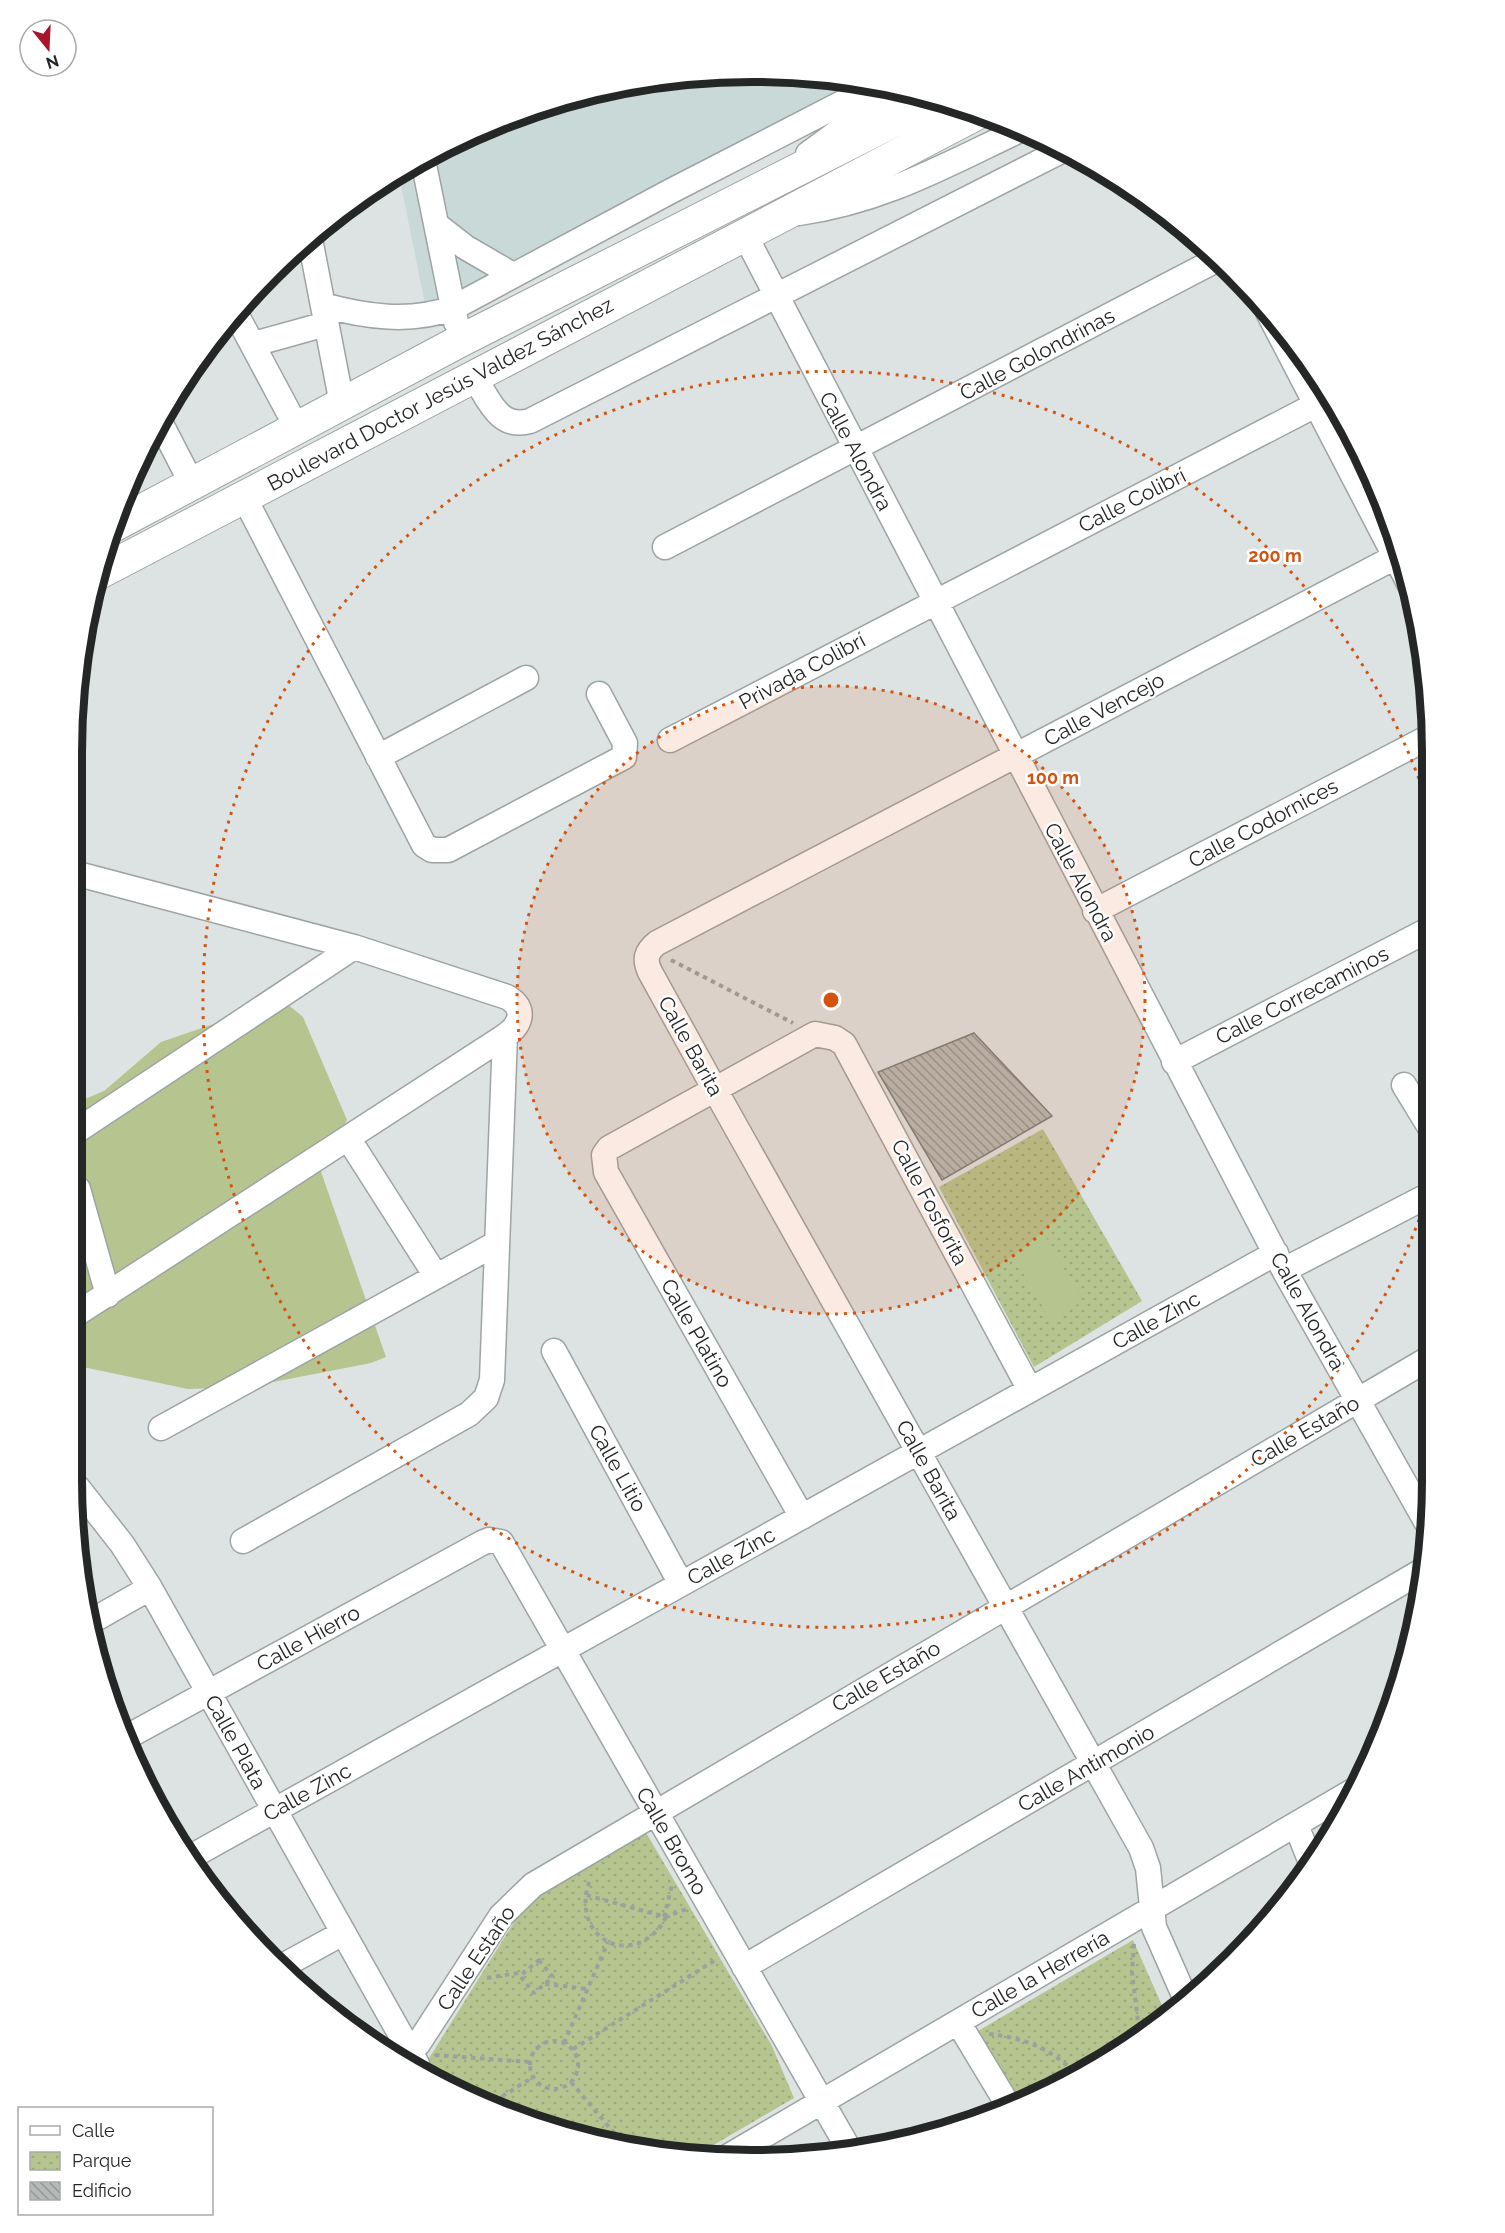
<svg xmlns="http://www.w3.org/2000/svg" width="1505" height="2233" viewBox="0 0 1505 2233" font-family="Raleway,sans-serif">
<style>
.built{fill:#c9d9d7}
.park{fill:url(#park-dots)}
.pitch{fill:#b6c48f}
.building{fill:url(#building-back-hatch);stroke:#7c817d;stroke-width:1.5}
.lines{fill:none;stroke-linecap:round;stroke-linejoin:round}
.minor-casing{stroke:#9da4a3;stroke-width:27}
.major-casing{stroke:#9da4a3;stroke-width:34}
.path{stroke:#9ca1a0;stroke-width:4;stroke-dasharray:4.5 4.5;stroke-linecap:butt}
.minor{stroke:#fff;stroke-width:24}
.major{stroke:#fff;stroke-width:32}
.ring{fill:none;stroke:#d4540f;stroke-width:3;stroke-dasharray:3 6}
.labels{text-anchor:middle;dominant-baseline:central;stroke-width:5;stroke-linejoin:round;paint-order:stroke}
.street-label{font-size:21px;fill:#252727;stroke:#fff}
.rim{fill:none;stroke:#252727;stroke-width:8}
.centre{fill:#d4540f;stroke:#fff;stroke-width:3}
.ring-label{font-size:18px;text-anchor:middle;font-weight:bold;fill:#d4540f;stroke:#fff;stroke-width:5;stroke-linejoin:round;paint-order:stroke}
</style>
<defs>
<pattern id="park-dots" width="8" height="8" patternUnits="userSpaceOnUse" patternTransform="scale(1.5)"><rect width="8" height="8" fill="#b6c48f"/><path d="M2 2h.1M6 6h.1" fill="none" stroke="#9ca87b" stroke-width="1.8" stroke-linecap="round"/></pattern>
<pattern id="building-back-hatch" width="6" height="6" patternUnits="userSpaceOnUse" patternTransform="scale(1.5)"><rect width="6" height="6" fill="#b6bab7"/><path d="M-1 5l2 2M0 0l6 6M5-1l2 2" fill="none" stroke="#949795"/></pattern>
</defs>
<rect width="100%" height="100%" fill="#dce3e2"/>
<path class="built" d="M708,73l134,5 25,6 -440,230 -28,-139 53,-33 125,-47z"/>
<path class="park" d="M1043,1129l99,172 -108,66 -95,-180z
M645,1831l127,215 22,52 -101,59 -116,-19 -85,-29 -58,-33 -8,-13 98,-157z
M1133,1940l35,79 -75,51 -74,30 -41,-69z"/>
<path class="pitch" d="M286,1003l17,14 44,103 -27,49 66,188 -15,6 -123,24 -60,2 -110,-23v-264l26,-11 57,-49 82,-28z
M1046,1237l37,64 -32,20 -38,-65z"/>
<path class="building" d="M974,1033l78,83 -110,64 -64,-108z"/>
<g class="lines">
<g class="minor-casing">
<path id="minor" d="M808,154l45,-33 51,-29
M423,160l33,162
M799,213c84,-12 145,-47 221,-83
M438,226l27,21 48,28
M745,235l539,1035 143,253
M310,239l32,165
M323,305c43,12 87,18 130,3l218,-117 204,-105
M235,312l62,116
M1268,312l144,277
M254,344l72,-20
M474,377c15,22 24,53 56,44l533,-271
M161,424l31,60
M244,497l180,348 8,5h16l176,-93 1,-14 -26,-49
M665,547l553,-288
M670,740l659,-342
M378,757l148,-79
M78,874l276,73 153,50c20,11 14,28 -2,39l-427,277
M1095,911l336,-175
M1174,1062l256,-133
M1404,1085l25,41
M78,1130l276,-183
M348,1138l88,138
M78,1189l30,106
M1284,1270l145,-75
M554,1351l127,233
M161,1428l336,-185
M78,1488l44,56 28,44 267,476
M802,1517l-196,-345 -2,-17 5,-7 206,-114 20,4 9,6 186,346
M243,1541l226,-127 17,-16 6,-18 13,-344
M90,1622l60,-34
M127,1737l355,-194 7,-3 12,2 349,609
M1296,1825l14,35
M187,1859l1089,-606
M744,1967l683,-399
M279,1968l64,-35
M1187,2002l-33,-75 -6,-59 -7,-20 -427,-760 -64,-116c-6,-13 -4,-20 7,-29l744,-389
M958,2022l50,83
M403,2057l15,-13 83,-128 32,-31 895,-526
M722,2160l636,-372"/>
</g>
<g class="major-casing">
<path id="major" d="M111,527l349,-186 475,-241
M99,573l881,-461"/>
</g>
<path class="path" d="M671,960l122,63
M586,1895l4,-17
M664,1917l8,-32
M666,1917c-24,48 -86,32 -80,-22l80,22 20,-8
M1134,1944l-2,28 8,67
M539,1960l14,17 -19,16 -14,-17z
M487,1978l37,-6
M545,1984l43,5
M1163,2009l5,10
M989,2034c36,4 64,15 89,42
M530 2065a24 24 0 1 1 48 0a24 24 0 1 1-48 0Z
M564,2043l44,-101
M573,2049l144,-90
M435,2055l95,7
M571,2082l54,64
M487,2106l46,-29
M551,2129l3,-9
M693,2157l9,-6"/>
<use href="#minor" class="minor"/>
<use href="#major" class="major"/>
</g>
<circle cx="831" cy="1000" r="314" fill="#d4540f" fill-opacity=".12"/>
<g class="ring">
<circle cx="831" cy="1000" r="314"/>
<path d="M1428 1194A628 628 0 1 1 1430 811"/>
</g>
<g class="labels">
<g class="street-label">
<text transform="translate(1037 354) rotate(-28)">Calle Golondrinas</text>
<text transform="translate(440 394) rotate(-28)">Boulevard Doctor Jesús Valdez Sánchez</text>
<text transform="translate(856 451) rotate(62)">Calle Alondra</text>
<text transform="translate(1132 500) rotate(-27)">Calle Colibrí</text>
<text transform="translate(802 671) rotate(-28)">Privada Colibrí</text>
<text transform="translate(1104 709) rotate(-28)">Calle Vencejo</text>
<text transform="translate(1263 823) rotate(-28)">Calle Codornices</text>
<text transform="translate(1081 882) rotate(62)">Calle Alondra</text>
<text transform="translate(1302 995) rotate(-27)">Calle Correcaminos</text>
<text transform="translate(691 1046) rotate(61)">Calle Barita</text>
<text transform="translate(930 1202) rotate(62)">Calle Fosforita</text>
<text transform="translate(1308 1311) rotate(61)">Calle Alondra</text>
<text transform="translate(1156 1320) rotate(-29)">Calle Zinc</text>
<text transform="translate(697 1333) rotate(60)">Calle Platino</text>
<text transform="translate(1305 1431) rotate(-30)">Calle Estaño</text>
<text transform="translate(618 1468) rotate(61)">Calle Litio</text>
<text transform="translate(929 1470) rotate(61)">Calle Barita</text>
<text transform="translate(731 1556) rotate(-29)">Calle Zinc</text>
<text transform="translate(308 1638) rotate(-29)">Calle Hierro</text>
<text transform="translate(886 1676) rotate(-30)">Calle Estaño</text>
<text transform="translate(236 1742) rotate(61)">Calle Plata</text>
<text transform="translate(1086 1768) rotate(-30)">Calle Antimonio</text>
<text transform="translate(307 1792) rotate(-29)">Calle Zinc</text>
<text transform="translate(672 1841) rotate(60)">Calle Bromo</text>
<text transform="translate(476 1958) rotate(-56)">Calle Estaño</text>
<text transform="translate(1040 1974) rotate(-30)">Calle la Herrería</text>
</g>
</g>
<path d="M0 0H1505V2233H0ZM752 82H752A670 670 0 0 1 1422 752V1480A670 670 0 0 1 752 2150H752A670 670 0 0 1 82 1480V752A670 670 0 0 1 752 82Z" fill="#fff" fill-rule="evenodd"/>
<path class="rim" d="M752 82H752A670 670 0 0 1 1422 752V1480A670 670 0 0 1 752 2150H752A670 670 0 0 1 82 1480V752A670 670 0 0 1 752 82Z"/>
<circle cx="831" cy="1000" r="9" class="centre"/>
<g class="ring-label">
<text x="1275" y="562">200 m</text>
<text x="1053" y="784">100 m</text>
</g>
<rect x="18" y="2107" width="195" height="108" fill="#ffffff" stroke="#a8a9a9" stroke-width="1.5"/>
<rect x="30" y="2126" width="30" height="9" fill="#ffffff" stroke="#a8a9a9" stroke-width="1.5"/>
<text x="72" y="2137" font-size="18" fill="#252727">Calle</text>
<rect x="30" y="2152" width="30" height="18" fill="url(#park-dots)" stroke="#a8a9a9" stroke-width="1.5"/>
<text x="72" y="2167" font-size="18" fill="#252727">Parque</text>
<rect x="30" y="2182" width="30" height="18" fill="url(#building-back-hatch)" stroke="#a8a9a9" stroke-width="1.5"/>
<text x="72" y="2197" font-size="18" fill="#252727">Edificio</text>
<g transform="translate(48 48) rotate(162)"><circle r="28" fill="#ffffff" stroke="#a8a9a9" stroke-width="1.5"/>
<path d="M0-4.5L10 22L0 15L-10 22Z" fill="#aa142a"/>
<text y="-9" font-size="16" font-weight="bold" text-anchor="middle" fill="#252727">N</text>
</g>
</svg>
